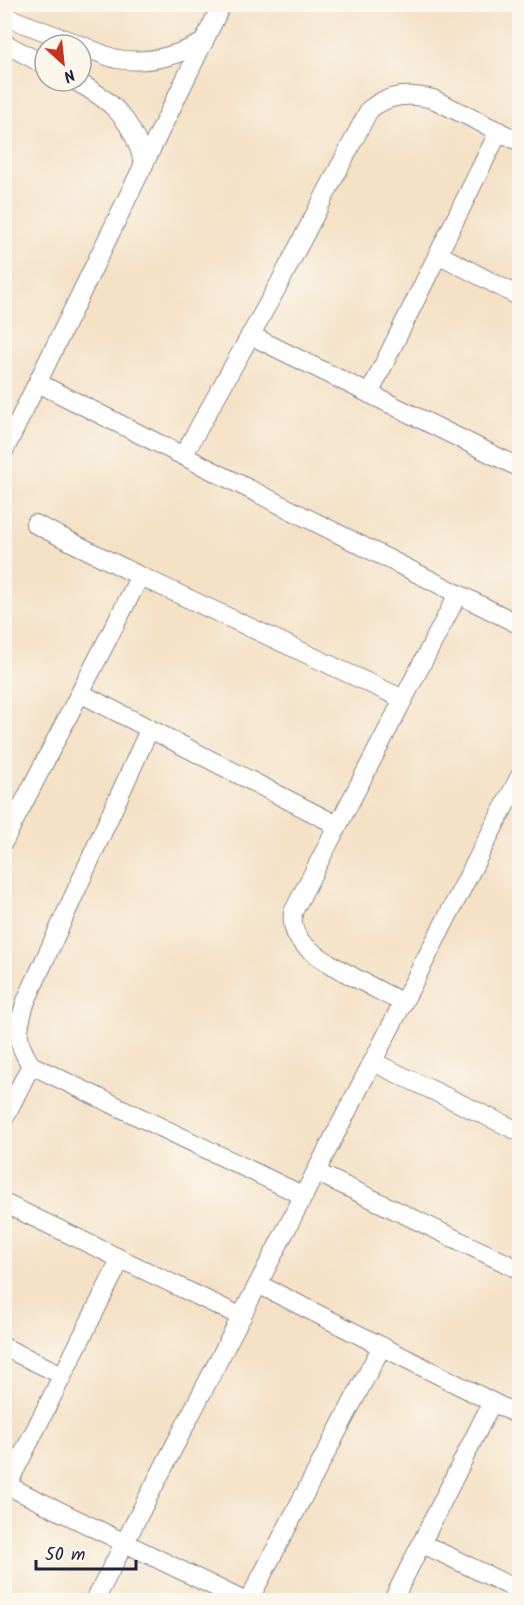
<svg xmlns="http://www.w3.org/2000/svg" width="524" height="1605" viewBox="0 0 524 1605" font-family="Kalam,sans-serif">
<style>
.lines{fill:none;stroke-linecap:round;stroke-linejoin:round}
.minor-casing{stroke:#8b8280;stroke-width:20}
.minor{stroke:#fff;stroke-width:18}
</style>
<rect width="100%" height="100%" fill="#fbf7ec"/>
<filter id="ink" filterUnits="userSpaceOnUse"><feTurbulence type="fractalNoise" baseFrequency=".0167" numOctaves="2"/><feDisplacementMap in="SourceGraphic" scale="12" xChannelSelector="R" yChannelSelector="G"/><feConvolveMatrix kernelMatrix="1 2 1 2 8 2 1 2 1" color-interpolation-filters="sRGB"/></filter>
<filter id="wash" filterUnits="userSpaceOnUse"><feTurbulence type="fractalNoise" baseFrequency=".008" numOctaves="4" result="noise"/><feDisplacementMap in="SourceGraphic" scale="24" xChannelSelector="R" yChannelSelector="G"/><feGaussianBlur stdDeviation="1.35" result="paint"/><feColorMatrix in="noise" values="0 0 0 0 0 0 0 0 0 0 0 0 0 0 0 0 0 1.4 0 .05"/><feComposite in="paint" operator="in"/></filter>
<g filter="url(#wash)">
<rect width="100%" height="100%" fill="#f4e1c6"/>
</g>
<g filter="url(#ink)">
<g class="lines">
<g class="minor-casing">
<path id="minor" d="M4,16l76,29
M4,43l41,22
M81,45c11,5 24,11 36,14 30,5 60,-3 87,-17
M75,81c39,20 59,41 69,84
M438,254l82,43
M250,335l270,133
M38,383l482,242
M369,394l130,-263
M4,451l218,-447
M183,456l96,-172 90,-174c19,-16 40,-17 64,-11l87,43
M35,524l105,52 263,123
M80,693l257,132
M149,730l-123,271c-9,29 -12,38 5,64l273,131
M4,841l136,-265
M403,1003c-25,-14 -89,-43 -104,-64 -6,-8 -7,-17 -6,-27l165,-318
M373,1062l147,70
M4,1119l27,-54
M316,1172l204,98
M4,1203l238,114
M258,1284l262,132
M4,1347l58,28
M4,1484l238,116
M7,1486l114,-227
M421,1543l99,48
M95,1600l425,-824
M249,1600l133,-254
M393,1600l99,-198"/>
</g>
<use href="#minor" class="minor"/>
</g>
</g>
<rect width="524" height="1605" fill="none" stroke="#fbf7ec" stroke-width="24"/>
<g transform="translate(63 63) rotate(153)"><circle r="28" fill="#fbf7ec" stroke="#a4a2a5" stroke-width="1.5"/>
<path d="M0-4.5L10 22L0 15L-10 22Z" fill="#c8321e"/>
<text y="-9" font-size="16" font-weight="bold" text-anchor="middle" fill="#22223b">N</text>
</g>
<path d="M36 1560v9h100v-9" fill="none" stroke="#22223b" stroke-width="3"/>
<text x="45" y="1560" font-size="18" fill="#22223b" stroke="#fbf7ec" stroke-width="4.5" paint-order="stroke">50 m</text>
</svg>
